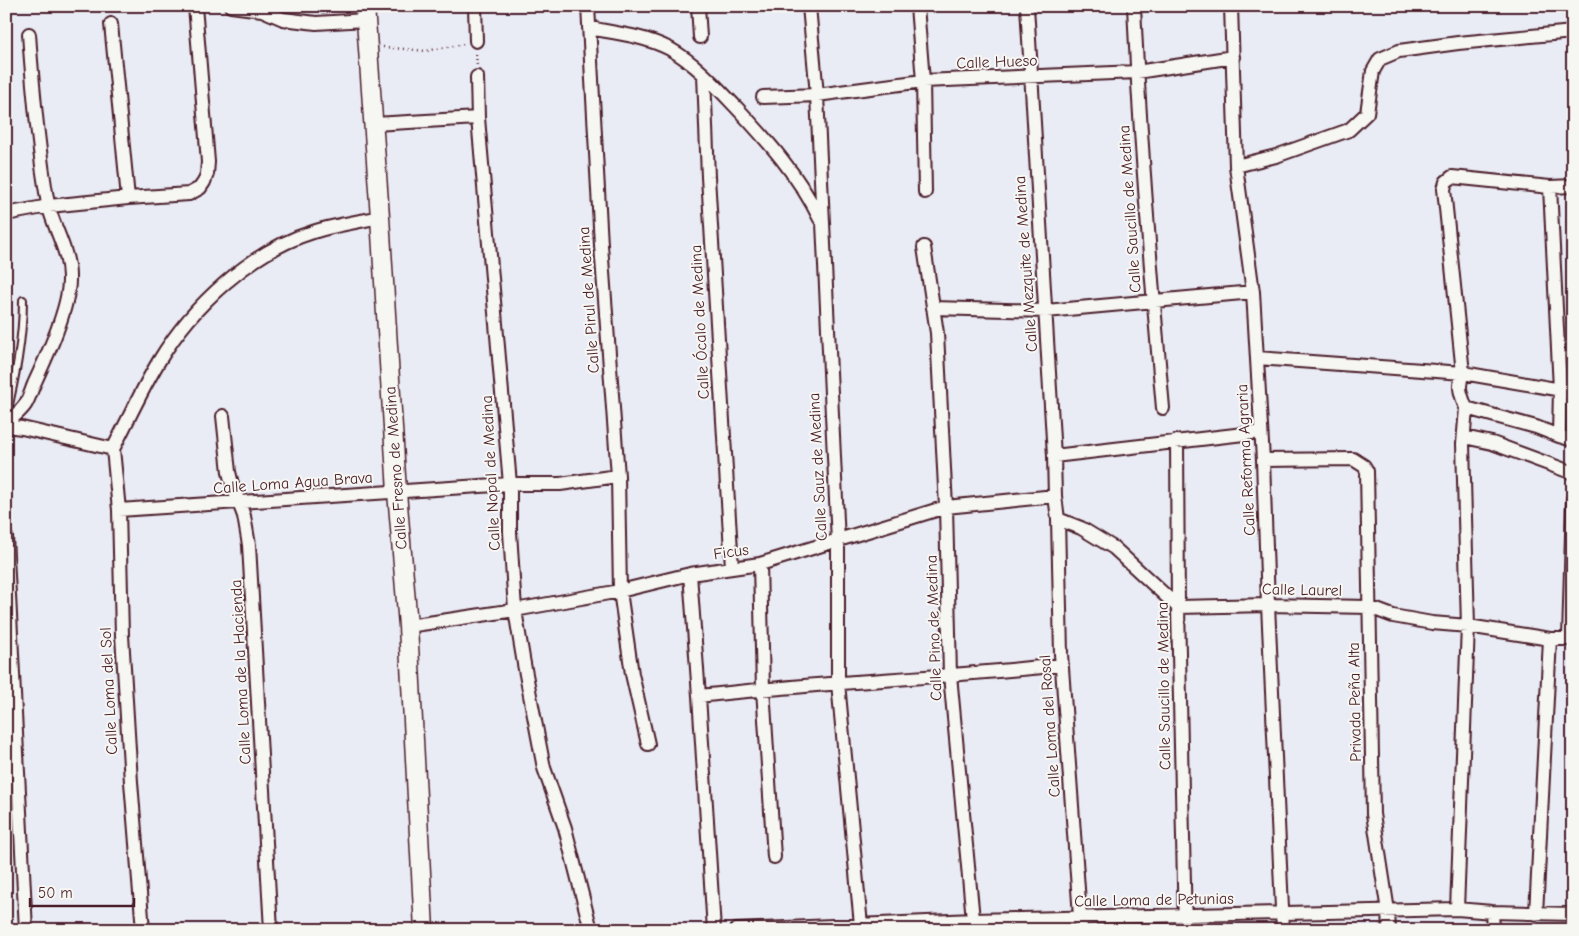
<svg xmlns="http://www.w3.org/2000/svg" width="1579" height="936" viewBox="0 0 1579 936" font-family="'Comic Neue',sans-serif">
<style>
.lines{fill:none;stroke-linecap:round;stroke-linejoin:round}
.lane-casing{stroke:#4a1f2b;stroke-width:10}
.street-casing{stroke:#4a1f2b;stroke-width:16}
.secondary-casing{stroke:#4a1f2b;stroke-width:21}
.path{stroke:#4a1f2b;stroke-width:2.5;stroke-dasharray:1 4;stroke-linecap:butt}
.lane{stroke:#f6f6f2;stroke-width:6}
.street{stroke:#f6f6f2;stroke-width:12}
.secondary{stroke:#f6f6f2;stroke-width:18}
.labels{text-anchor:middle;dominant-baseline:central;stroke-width:4;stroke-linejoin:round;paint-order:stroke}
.street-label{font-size:16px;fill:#4a1f2b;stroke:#f6f6f2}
</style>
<rect width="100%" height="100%" fill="#eaecf5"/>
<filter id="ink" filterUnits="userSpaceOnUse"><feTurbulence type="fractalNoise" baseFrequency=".02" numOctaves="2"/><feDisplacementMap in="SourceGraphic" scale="10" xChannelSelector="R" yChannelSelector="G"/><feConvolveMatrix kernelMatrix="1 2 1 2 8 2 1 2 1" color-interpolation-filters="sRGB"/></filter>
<g filter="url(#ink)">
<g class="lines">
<g class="lane-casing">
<path id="lane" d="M6,418c9,-39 17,-78 17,-118"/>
</g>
<g class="street-casing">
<path id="street" d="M231,6l31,4 21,9 33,4 50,-3
M475,6l1,35
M588,6l13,239 17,231 2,115 12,83 16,70
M698,6l2,31
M809,6l8,89 21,447v141l23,242
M917,6l6,75 2,111
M1027,6l27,450 1,40 3,23 3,135 20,276
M1134,6c6,134 17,269 29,402
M1231,6l5,160 17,126 10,168 5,145 15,325
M111,24l17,174
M589,28c27,5 56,8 81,21 25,14 46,37 66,58 32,34 63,69 84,112
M704,75l4,102 24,390
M477,77l1,41 32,366v48l5,78 9,54 20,104 21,60 26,102
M763,97l54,-2 106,-14 214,-9 96,-15
M374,124l104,-6
M1236,166l40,-10 73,-26 18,-17 6,-42 7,-12 19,-8 59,-8 115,-11
M1573,186l-23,1 -98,-10 -6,5 -2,7 19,184c-6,15 -2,21 3,35l70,19 23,9 14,4
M1550,187l10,202 -1,47
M6,214l43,-8 79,-8 61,-4 11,-6 4,-6 3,-8 1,-12 -13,-156
M924,247l13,86 9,174 4,168 24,255
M933,308l113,3 207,-19
M1257,358l206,15 110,19
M223,416l6,56 3,12 12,32 5,29 22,385
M6,424c6,-6 14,-12 19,-19 4,-6 6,-14 9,-21 12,-26 35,-75 35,-104 1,-28 -15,-50 -21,-76 -10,-56 -15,-113 -19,-170
M6,426l16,2 91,21
M1464,437l28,6 81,30
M1177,441l1,166 7,323
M113,449l6,61 3,125 9,147 12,148
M113,449c15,-29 29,-60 46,-88 33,-55 92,-110 154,-129 22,-7 45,-10 67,-15
M1054,456l207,-24
M1263,460l90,-1 11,7 3,5 6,343 15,97 1,19
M119,510l391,-26h50l58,-8
M1058,519l23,9 33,20 64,59 90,-2 101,2 24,9 39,7 36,3 82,13h23
M6,536l20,394
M760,564l3,125 11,168
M690,574l9,122 15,234
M408,626l107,-16 105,-19 70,-17 70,-10 186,-57 109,-11
M1569,639l4,-140
M699,696c121,-14 242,-18 362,-31
M1457,909l11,-283 -5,-182 3,-36
M1492,912l1,18
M1536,914l14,-275
M736,930l238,-10 483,-11 35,3 81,2"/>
</g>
<g class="secondary-casing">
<path id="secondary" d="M365,6l15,211 17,275 11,134 16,304"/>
</g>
<path class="path" d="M383,47l43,4 38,-7
M476,54l1,12"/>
<use href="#lane" class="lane"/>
<use href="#street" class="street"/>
<use href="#secondary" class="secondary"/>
</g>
</g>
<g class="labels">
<g class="street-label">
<text transform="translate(997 62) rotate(-2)">Calle Hueso</text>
<text transform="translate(1130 209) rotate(-94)">Calle Saucillo de Medina</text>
<text transform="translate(1026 264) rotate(-94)">Calle Mezquite de Medina</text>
<text transform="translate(589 300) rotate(-94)">Calle Pirul de Medina</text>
<text transform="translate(700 322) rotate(-93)">Calle Ócalo de Medina</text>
<text transform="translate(1246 460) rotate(-93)">Calle Reforma Agraria</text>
<text transform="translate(818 467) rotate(-93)">Calle Sauz de Medina</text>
<text transform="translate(396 468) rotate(-94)">Calle Fresno de Medina</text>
<text transform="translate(491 473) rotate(-93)">Calle Nopal de Medina</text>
<text transform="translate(293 483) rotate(-4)">Calle Loma Agua Brava</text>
<text transform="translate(731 552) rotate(-8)">Ficus</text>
<text transform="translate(1302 590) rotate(1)">Calle Laurel</text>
<text transform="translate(934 628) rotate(-92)">Calle Pino de Medina</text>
<text transform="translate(241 672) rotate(-93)">Calle Loma de la Hacienda</text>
<text transform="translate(1164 686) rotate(-91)">Calle Saucillo de Medina</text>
<text transform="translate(109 691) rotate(-93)">Calle Loma del Sol</text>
<text transform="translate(1355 702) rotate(-91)">Privada Peña Alta</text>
<text transform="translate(1050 726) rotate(-94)">Calle Loma del Rosal</text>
<text transform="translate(1154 900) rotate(-1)">Calle Loma de Petunias</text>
</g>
</g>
<rect width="1579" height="936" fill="none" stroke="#f6f6f2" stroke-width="25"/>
<rect x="12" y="12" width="1554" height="911" fill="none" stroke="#4a1f2b" stroke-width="2" filter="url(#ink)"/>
<path d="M30 898v8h104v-8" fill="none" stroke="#4a1f2b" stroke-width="2.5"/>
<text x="38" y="898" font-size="15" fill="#4a1f2b" stroke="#f6f6f2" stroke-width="4" paint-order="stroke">50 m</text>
</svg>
